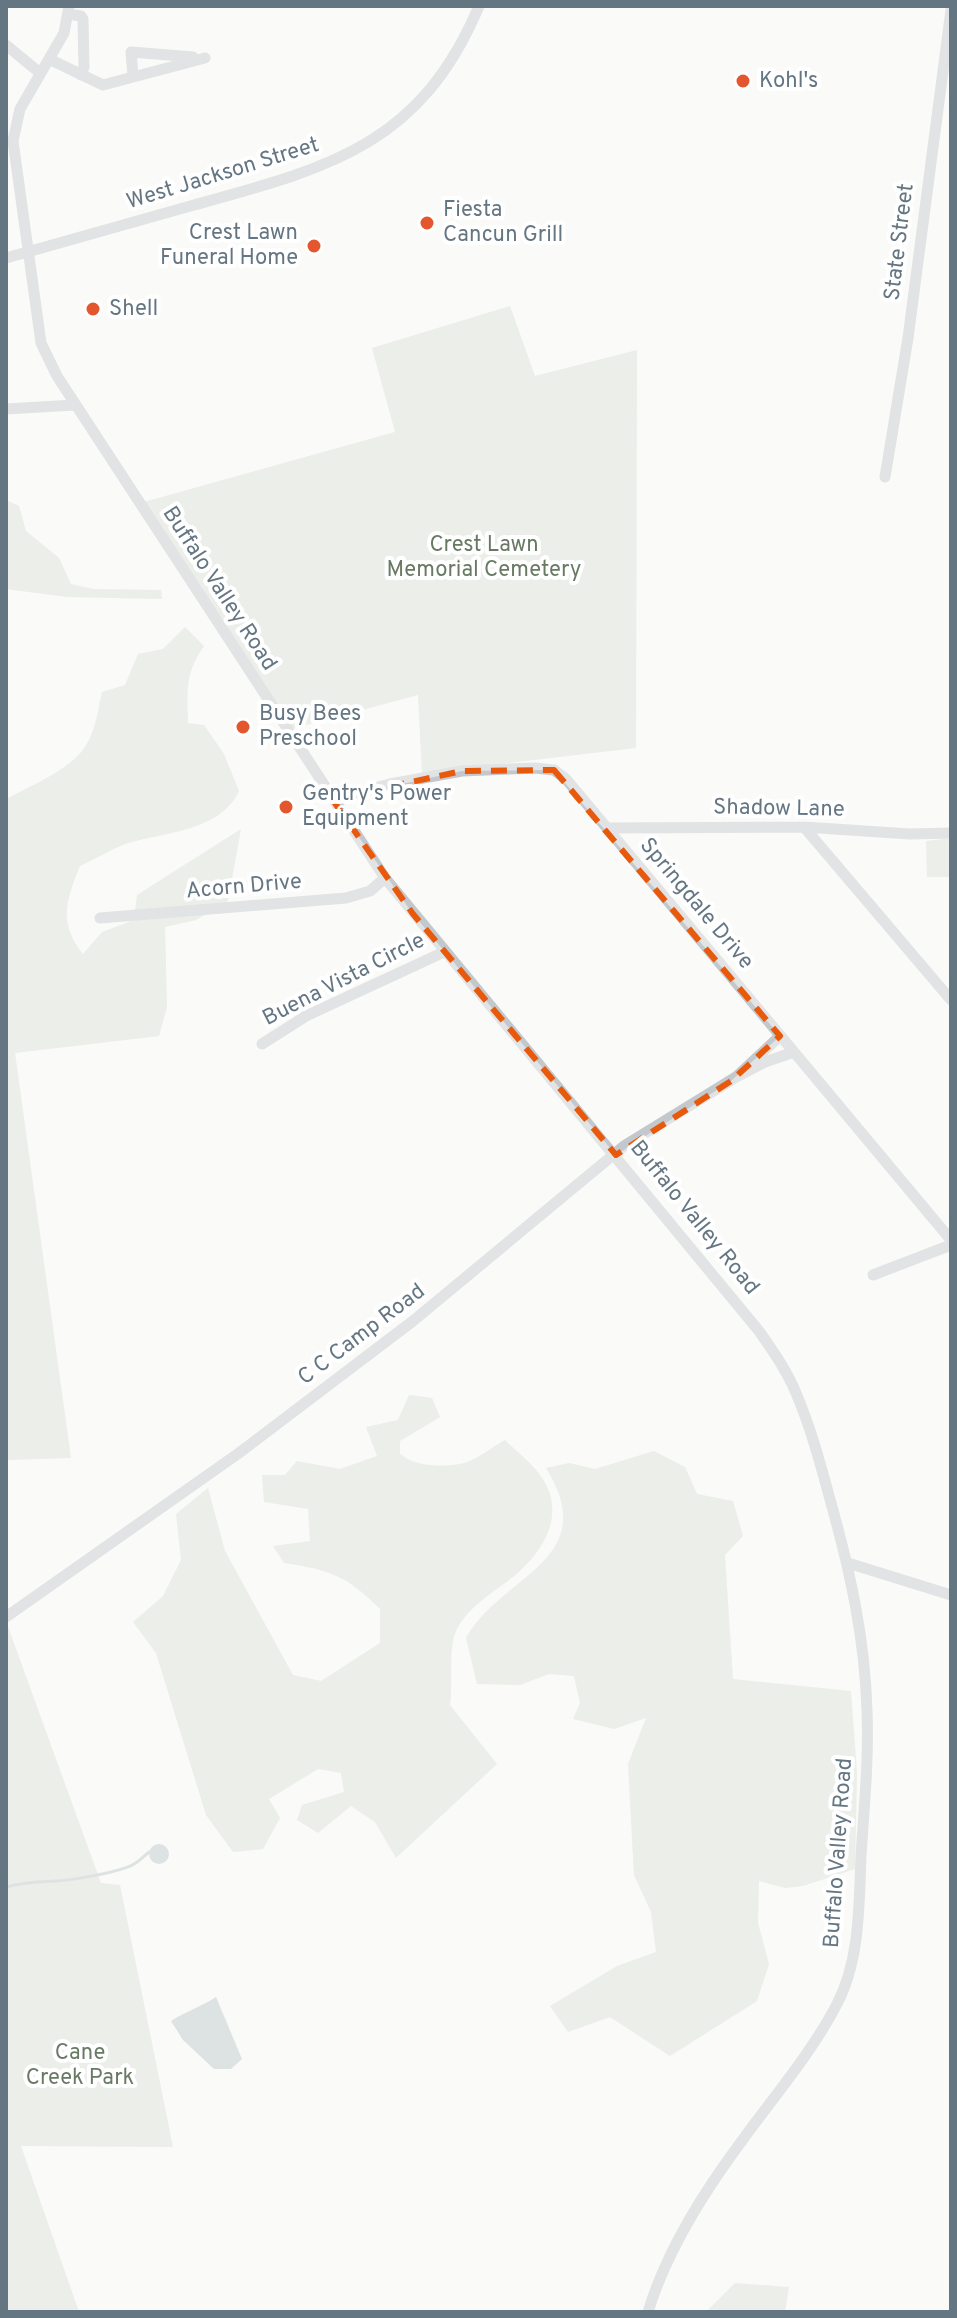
<svg xmlns="http://www.w3.org/2000/svg" width="957" height="2318" viewBox="0 0 957 2318" font-family="Overpass,sans-serif">
<style>
.green{fill:#dadfd7}
.water{fill:#bbc7cb}
.lines{fill:none;stroke-linecap:round;stroke-linejoin:round}
.stream{stroke:#bbc7cb;stroke-width:3}
.minor{stroke:#c3c8cc;stroke-width:11}
.marked{fill:none;stroke:#e8590c;stroke-width:6;stroke-dasharray:16 10;stroke-linejoin:round}
.poi-dot{fill:#e4572e;stroke:#fff;stroke-width:3}
.labels{text-anchor:middle;dominant-baseline:central;stroke-width:8;stroke-linejoin:round;paint-order:stroke}
.poi-label{font-size:22px;fill:#657683;stroke:#fff;text-anchor:start}
.street-label{font-size:22px;fill:#657683;stroke:#fff}
.park-label{font-size:22px;fill:#687a64;stroke:#fff}
</style>
<rect width="100%" height="100%" fill="#fafaf8"/>
<path class="green" d="M510,306l25,70 102,-26 -1,398 -214,25 -4,-78 -127,34 -147,-227 251,-70 -23,-84z
M6,500l13,6 7,25 33,27 12,26 22,5 68,1 1,9 -95,-2 -61,-8z
M185,627l19,19c-19,27 -17,45 -16,77l16,2 20,29 15,37c-19,41 -76,41 -114,53 -15,6 -30,15 -45,22 -14,34 -22,57 3,88l19,-22 32,-12 3,-25 104,-66 -13,72 -32,19 -31,7 2,80 -8,29 -144,17 56,405 -65,2v-661c24,-13 64,-29 79,-52 11,-16 13,-38 17,-55l23,-7 13,-31 25,-5z
M951,838v39h-24l-1,-36z
M409,1395l23,3 8,19 -40,24v13c16,13 44,14 64,9 14,-4 28,-16 41,-23 10,10 22,19 31,30 33,38 11,79 -22,106 -21,17 -46,30 -58,55 -8,17 -3,53 -6,74l47,59 -101,94 -21,-36 -24,-16 -33,27 -21,-13 5,-15 42,-13 -3,-19 -23,-4 -49,30 11,19 -17,31 -30,3 -27,-37 -50,-162 -23,-31 30,-26 18,-36 -5,-46 32,-26 17,63 68,124 28,6 59,-38v-34c-34,-34 -50,-39 -96,-46l-11,-17 37,-5 -2,-32 -44,-7 -2,-27h23l12,-14 43,8 37,-13 -11,-29 32,-7z
M654,1451l31,16 12,27 36,7 10,35 -18,19 8,124 118,12 6,82 -2,96 -52,17 -18,2 -26,-7 -1,42 11,41 -12,37 -87,55 -60,-39 -42,15 -18,-26 67,-40 39,-14 -5,-40 -17,-37 -6,-111 18,-46 -32,11 -41,-10 7,-16 -6,-27 -25,-2 -29,11 -43,-1 -11,-46c34,-63 138,-77 80,-170l23,-5 26,6z
M7,1624l94,259 19,2 53,262 -152,-1 58,166h-73z
M735,2283l54,4 -4,25h-79z"/>
<path class="water" d="M149 1854a10 10 0 1 1 20 0a10 10 0 1 1-20 0Z
M216,1997l26,62 -11,10h-17l-31,-29 -12,-19c15,-10 30,-14 45,-24z"/>
<g class="lines">
<path class="stream" d="M6,1887c17,-5 32,-5 50,-6 17,-1 65,-9 78,-17 6,-3 10,-8 15,-12"/>
<path class="minor" d="M69,6l-5,27 -44,76 -7,32 28,202 16,33 328,502 374,453c14,20 28,40 37,62 15,35 25,73 35,110 19,68 34,136 36,208 2,48 -3,97 -6,145 -2,49 -1,104 -24,148 -25,48 -61,90 -93,134 -39,52 -77,111 -96,174
M68,14l13,2 2,3 1,48 -3,8
M6,45l34,28
M49,59l54,26 102,-27
M133,76l-2,-24 62,5
M6,258c63,-18 125,-35 188,-53 134,-37 226,-59 285,-199
M6,409l68,-4
M885,477l23,-139 43,-328
M332,799l58,-15 72,-13 73,-3 19,2 12,9 385,461
M804,827l147,173
M607,828l197,-1 106,7 41,-1
M100,918l246,-20 24,-7 15,-13
M780,1036l-44,41 29,-15 29,-10
M262,1044l44,-28 138,-64
M873,1275l78,-30
M848,1563l103,32
M6,1617l233,-164 174,-132 211,-175 112,-69"/>
</g>
<path d="M0 0H957V2318H0ZM554,770l226,266 -49,45 -115,74 -203,-241 -81,-115 130,-28z" fill="#fafaf8" fill-opacity=".55" fill-rule="evenodd"/>
<path class="marked" d="M554,770l226,266 -49,45 -115,74 -203,-241 -81,-115 130,-28z"/>
<g class="poi-dot">
<circle cx="743" cy="81" r="8"/>
<circle cx="427" cy="223" r="8"/>
<circle cx="314" cy="246" r="8"/>
<circle cx="93" cy="309" r="8"/>
<circle cx="243" cy="727" r="8"/>
<circle cx="286" cy="807" r="8"/>
</g>
<g class="labels">
<g class="poi-label">
<text x="759" y="81">Kohl's</text>
<text x="443" y="210">Fiesta<tspan x="443" dy="25">Cancun Grill</tspan></text>
<text x="298" y="233" text-anchor="end">Crest Lawn<tspan x="298" dy="25">Funeral Home</tspan></text>
<text x="109" y="309">Shell</text>
<text x="259" y="714">Busy Bees<tspan x="259" dy="25">Preschool</tspan></text>
<text x="302" y="794">Gentry's Power<tspan x="302" dy="25">Equipment</tspan></text>
</g>
<g class="street-label">
<text transform="translate(223 174) rotate(-17)">West Jackson Street</text>
<text transform="translate(900 242) rotate(-83)">State Street</text>
<text transform="translate(219 589) rotate(57)">Buffalo Valley Road</text>
<text transform="translate(779 809) rotate(1)">Shadow Lane</text>
<text transform="translate(244 887) rotate(-5)">Acorn Drive</text>
<text transform="translate(696 904) rotate(50)">Springdale Drive</text>
<text transform="translate(344 980) rotate(-27)">Buena Vista Circle</text>
<text transform="translate(694 1218) rotate(51)">Buffalo Valley Road</text>
<text transform="translate(362 1335) rotate(-37)">C C Camp Road</text>
<text transform="translate(839 1853) rotate(-86)">Buffalo Valley Road</text>
</g>
<g class="park-label">
<text x="484" y="545">Crest Lawn<tspan x="484" dy="25">Memorial Cemetery</tspan></text>
<text x="80" y="2053">Cane<tspan x="80" dy="25">Creek Park</tspan></text>
</g>
</g>
<rect width="957" height="2318" fill="none" stroke="#657683" stroke-width="16"/>
</svg>
